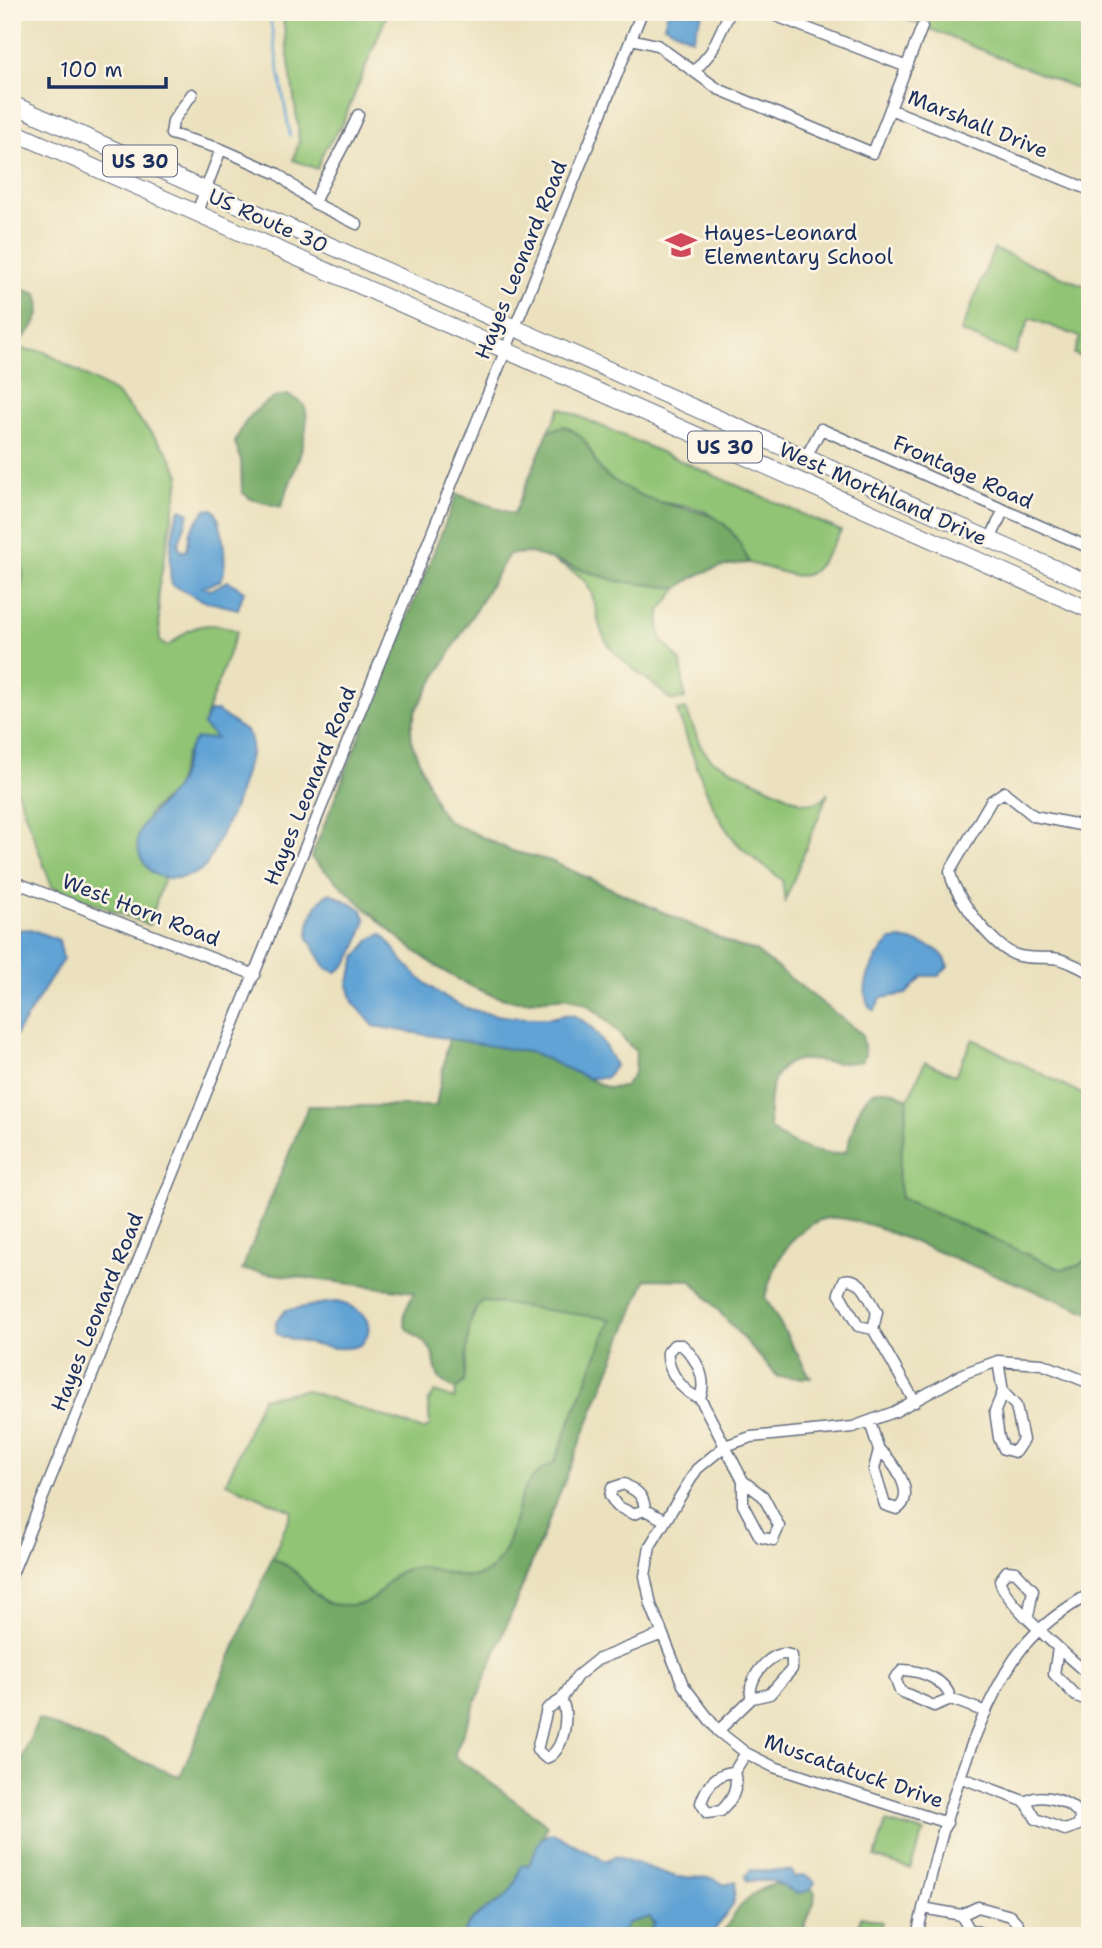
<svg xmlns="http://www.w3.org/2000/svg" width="1102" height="1948" viewBox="0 0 1102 1948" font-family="'Shantell Sans',sans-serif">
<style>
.green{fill:#91c475;stroke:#567a6a;stroke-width:2}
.forest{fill:#74aa66;stroke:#486c62;stroke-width:2}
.water{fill:#60a3d4;stroke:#3e6999;stroke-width:2}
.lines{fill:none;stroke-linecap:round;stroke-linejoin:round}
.stream{stroke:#60a3d4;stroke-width:2.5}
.minor-casing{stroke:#646d80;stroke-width:13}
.highway-casing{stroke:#646d80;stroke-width:18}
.minor{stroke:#fff;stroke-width:10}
.highway{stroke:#fff;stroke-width:16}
.labels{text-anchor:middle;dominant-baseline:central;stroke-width:5;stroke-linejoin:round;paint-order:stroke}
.shield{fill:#fcf5e5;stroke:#5e6a86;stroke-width:2}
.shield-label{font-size:19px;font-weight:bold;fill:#1b2f5e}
.street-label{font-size:21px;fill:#1b2f5e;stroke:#fcf5e5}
.poi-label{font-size:21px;fill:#1b2f5e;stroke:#fcf5e5;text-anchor:start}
</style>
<rect width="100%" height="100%" fill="#fcf5e5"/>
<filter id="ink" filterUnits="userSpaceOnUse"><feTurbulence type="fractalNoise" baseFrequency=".0143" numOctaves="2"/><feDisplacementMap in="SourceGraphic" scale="14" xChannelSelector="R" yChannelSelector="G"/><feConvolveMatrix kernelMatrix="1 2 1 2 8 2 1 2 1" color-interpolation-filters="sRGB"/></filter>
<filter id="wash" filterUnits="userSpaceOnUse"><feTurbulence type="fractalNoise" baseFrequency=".00686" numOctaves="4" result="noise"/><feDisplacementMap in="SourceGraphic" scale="28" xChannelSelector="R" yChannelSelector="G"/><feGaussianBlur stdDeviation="1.57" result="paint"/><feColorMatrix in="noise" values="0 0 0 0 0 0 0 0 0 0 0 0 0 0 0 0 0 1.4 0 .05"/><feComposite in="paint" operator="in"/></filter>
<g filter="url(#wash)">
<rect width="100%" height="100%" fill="#ebe1be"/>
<path class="green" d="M282,12h106l-46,113 -18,25 -7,19 -24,-9 6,-18 -1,-16z
M888,12h202v82z
M994,249l96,39v73l-16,-7 6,-17 -50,-19 -15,36 -54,-22z
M14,349l29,2 74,43 50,57 13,24 -22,116 2,51 7,4c8,-3 11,-9 19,-14 18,-10 33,-8 51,-1l-32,87 3,12 8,8 -6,3 -7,-3 -17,15 -11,36 -27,25 2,57 14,7 -15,47 -97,-38 -40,-110v-153l11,-54 -11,-30z
M560,408l281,123c-36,59 -29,48 -92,32 -7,-18 -24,-40 -41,-50 -15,-9 -36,-7 -52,-12 -18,-6 -33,-14 -48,-24 -20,-14 -12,-39 -45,-51l-15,6z
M555,562l62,19 61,7 -18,23 -1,18 3,11 19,22 4,37 -15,1c-17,-20 -42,-31 -58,-51 -18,-21 -12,-40 -23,-61 -6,-13 -22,-20 -34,-26z
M686,709l15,38 11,13 88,42c13,2 20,2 28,-9l-43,108 -3,-21c-13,-10 -27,-20 -39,-31 -34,-31 -50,-97 -66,-138z
M973,1039l117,59v158l-12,10 -18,3 -159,-71 -3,-18 10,-81 17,-37 30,13z
M482,1301l129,17 -57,145c-44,20 -32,58 -53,94 -24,40 -60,5 -89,11 -35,6 -23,39 -65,37 -5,0 -11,0 -16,-1 -16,-6 -25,-21 -36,-32 -6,-6 -15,-10 -23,-14l20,-47 -66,-28 36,-85 43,-8 119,40 6,-5 -2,-23 7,-10 19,7 2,-10 8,-7c1,-28 0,-58 18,-81z
M886,1822l38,10 -14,37 -35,-12z
M861,1917l21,5 -3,14h-22z"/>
<path class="forest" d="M12,285l25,9c10,26 -10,38 -25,57z
M287,395c4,2 11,5 15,8 16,18 -14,83 -21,104l-30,-8 -9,-7 -1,-32 -6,-17c8,-23 27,-45 52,-48z
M563,426c33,12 25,37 45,51 15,10 31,19 48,24 48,14 71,7 93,62 -27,1 -50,8 -71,25l-61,-7 -86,-28 -22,1 -93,156 -5,18 1,15 25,63 11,15 64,30 39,10 186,85 17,4 108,84 3,20 -3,7c-20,4 -34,0 -54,-1 -39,-3 -41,41 -38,69 18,14 53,30 76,23 10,-31 15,-84 62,-53l-10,81 3,18 159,71 18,-3 12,-10v57l-216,-87c-16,-4 -38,-12 -54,-6 -32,13 -47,47 -55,77l46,81 -33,-1 -87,-97 -45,-1 -192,477 94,69 -19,40 -8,1c-12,42 -27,32 -50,56 -4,3 -6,10 -9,14h-450v-152l26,-65 142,58 92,-219c8,4 17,8 23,14 11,11 20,26 36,32 5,1 11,1 16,1 42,2 30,-31 65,-37 28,-5 65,29 89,-11 21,-36 9,-74 53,-94l57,-144 -129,-18 -9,12 -4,16 -5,53 -8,7c-27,-10 -16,-22 -26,-40 -7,-11 -18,-13 -25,-23l-1,-12 10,-22 -172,-22 66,-164h128l13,-69 85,16 74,35 16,-1 11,-15 1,-20c-17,-17 -33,-40 -55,-50 -19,-9 -37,-1 -57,-1 -17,1 -36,-7 -51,-14 -61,-28 -112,-85 -162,-129l146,-364 57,20 34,-82z
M12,540l11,30 -2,18h-9z
M779,1883l17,10 15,-5 4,5 -1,10 -13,33h-80c14,-25 28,-47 58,-53z
M650,1917l12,19h-41l7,-13z"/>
<path class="water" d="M668,12h35l-11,27 -28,-14z
M181,509l8,4 -11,32 4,7 5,-2 3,-19 15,-21 8,-1c10,10 16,62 7,72l-17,6 8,3 17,-9 16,10 -6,18 -34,-8 -32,-16c-4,-15 -1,-64 9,-76z
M217,711l30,21 4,7v13l-16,54 -29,60c-10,9 -25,13 -40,12 -9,-1 -17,-7 -22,-15 -21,-34 13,-51 30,-73 10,-13 9,-31 17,-45l5,-6 20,-1 -13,-13 6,-13z
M330,893l31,16 5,11c-6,16 -13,45 -30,52l-10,-4 -18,-30c0,-15 6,-38 22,-45z
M30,929l29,11 4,19 -51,82v-105l6,-6z
M382,934c7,6 11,15 17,22 16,20 39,40 63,50 27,11 57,12 86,12 10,0 17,-6 26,-2 19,7 34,33 41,50l-10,12h-18l-53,-25 -160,-27 -21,-24 -5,-17 8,-28 16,-19z
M901,939c16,3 43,7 47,27l-9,10h-16l-17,18 -25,4 -6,12 -4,-1c-15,-20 4,-54 20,-69z
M337,1302c17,4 39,15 29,36 -2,5 -6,8 -12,9 -20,5 -51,-5 -71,-10l-7,-5v-10l10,-12c18,-2 33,-7 51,-8z
M553,1833l52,28 10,-5 61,21 36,1 13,7 11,-4 -3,24 -23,31h-48l-8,-3 -2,-6 3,-4 -5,-6 -22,6 -7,13h-159c3,-4 5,-11 9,-14 24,-24 38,-14 50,-56l8,-1c8,-14 6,-28 24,-32z
M751,1870l41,1 2,7 9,-3 8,3 4,5 -6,8 -13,2 -23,-12h-26l-2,-5z"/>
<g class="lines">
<path class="stream" d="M269,12l21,124"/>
</g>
</g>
<g filter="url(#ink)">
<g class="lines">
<g class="minor-casing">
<path id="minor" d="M766,12l141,55
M631,39l26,6 61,44 155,64 49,-126
M695,71l16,-19 19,-40
M192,94l-19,27 -2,13 50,15 57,25 36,29 43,21
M890,109l200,81
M314,203c13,-31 32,-58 44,-88
M197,212l24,-63
M806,457l15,-28 269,119
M990,540l13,-29
M1090,827l-56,-11 -30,-24 -13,9 -41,70c2,23 43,76 66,84 14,5 29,1 43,4 11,3 21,9 31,13
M12,881l243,94
M873,1329l-15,-3 -19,-33 5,-13c18,-4 25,19 33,32l-4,17 42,73
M998,1361l5,31 -8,19 4,27 5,11 11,3 8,-12 -7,-34 -13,-14
M700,1398c-16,-4 -34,-28 -32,-46l6,-7h8c14,13 26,34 18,53l43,83v24l17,32 13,3 6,-14 -16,-30 -20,-15
M870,1422l9,28 -5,19 11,36 12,4c21,-13 -4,-49 -18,-59
M645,1510l-12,4 -16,-8 -7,-10 2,-8 12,-4c13,7 20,11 21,26l19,10
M12,1574l630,-1562
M1028,1616l5,-26 -17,-18 -9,-1 -7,9c1,20 72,80 90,96
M1058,1648l-4,26 22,22 14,5
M951,1699l-17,7 -34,-15 -5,-13 8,-8c19,1 42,9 48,29l35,13
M561,1700c10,13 2,54 -15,58l-9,-8 10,-41 14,-9 16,-24 20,-16 65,-26
M718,1731l34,-33 18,-4 22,-25v-13c-18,-11 -48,25 -40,42
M734,1772c5,16 -1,27 -13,39l-14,2 -6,-10c5,-16 14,-30 33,-31l12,-19
M962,1778l64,24c14,-11 44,-1 54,13l-1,10 -14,5 -29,-11 -10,-17
M947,1823l-173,-56 -28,-14 -28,-22 -35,-46 -32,-80 -6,-29 5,-30 47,-77 28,-23 26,-9 102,-10 41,-15 71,-39 33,-12 44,3 48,19
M923,1908l38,7 17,-8 33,9 7,8 -4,12
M961,1915l8,14 21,7
M917,1936c18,-84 54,-222 106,-289 18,-22 42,-39 67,-53"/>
</g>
<g class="highway-casing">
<path id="highway" d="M12,104l1078,480
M12,131l1078,479"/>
</g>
<use href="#minor" class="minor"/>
<use href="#highway" class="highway"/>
</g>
</g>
<defs>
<g id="school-bare" transform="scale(2.415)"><path d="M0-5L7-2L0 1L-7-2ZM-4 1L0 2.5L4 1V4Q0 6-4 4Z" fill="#d1495b" stroke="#fcf5e5" stroke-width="2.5" paint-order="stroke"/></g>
</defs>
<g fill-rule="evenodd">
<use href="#school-bare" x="681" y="245"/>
</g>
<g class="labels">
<g class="shield">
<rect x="103" y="145.5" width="74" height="31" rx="5"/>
<rect x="688" y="431.5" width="74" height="31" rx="5"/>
</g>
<g class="shield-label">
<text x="140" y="161">US 30</text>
<text x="725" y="447">US 30</text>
</g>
<g class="street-label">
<text transform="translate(978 124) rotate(22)">Marshall Drive</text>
<text transform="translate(268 221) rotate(24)">US Route 30</text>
<text transform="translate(521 260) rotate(-68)">Hayes Leonard Road</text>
<text transform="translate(963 472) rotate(24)">Frontage Road</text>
<text transform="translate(883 494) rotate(24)">West Morthland Drive</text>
<text transform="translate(310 786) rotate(-68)">Hayes Leonard Road</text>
<text transform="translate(141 910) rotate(21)">West Horn Road</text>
<text transform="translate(97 1312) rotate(-68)">Hayes Leonard Road</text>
<text transform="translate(854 1771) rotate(19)">Muscatatuck Drive</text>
</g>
<g class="poi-label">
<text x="704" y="233">Hayes-Leonard<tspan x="704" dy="24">Elementary School</tspan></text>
</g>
</g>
<rect width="1102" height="1948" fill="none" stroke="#fcf5e5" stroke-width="42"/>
<path d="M49 77v10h117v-10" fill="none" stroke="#1b2f5e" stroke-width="3.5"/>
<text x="60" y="77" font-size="21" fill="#1b2f5e" stroke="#fcf5e5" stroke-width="5" paint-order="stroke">100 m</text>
</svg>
